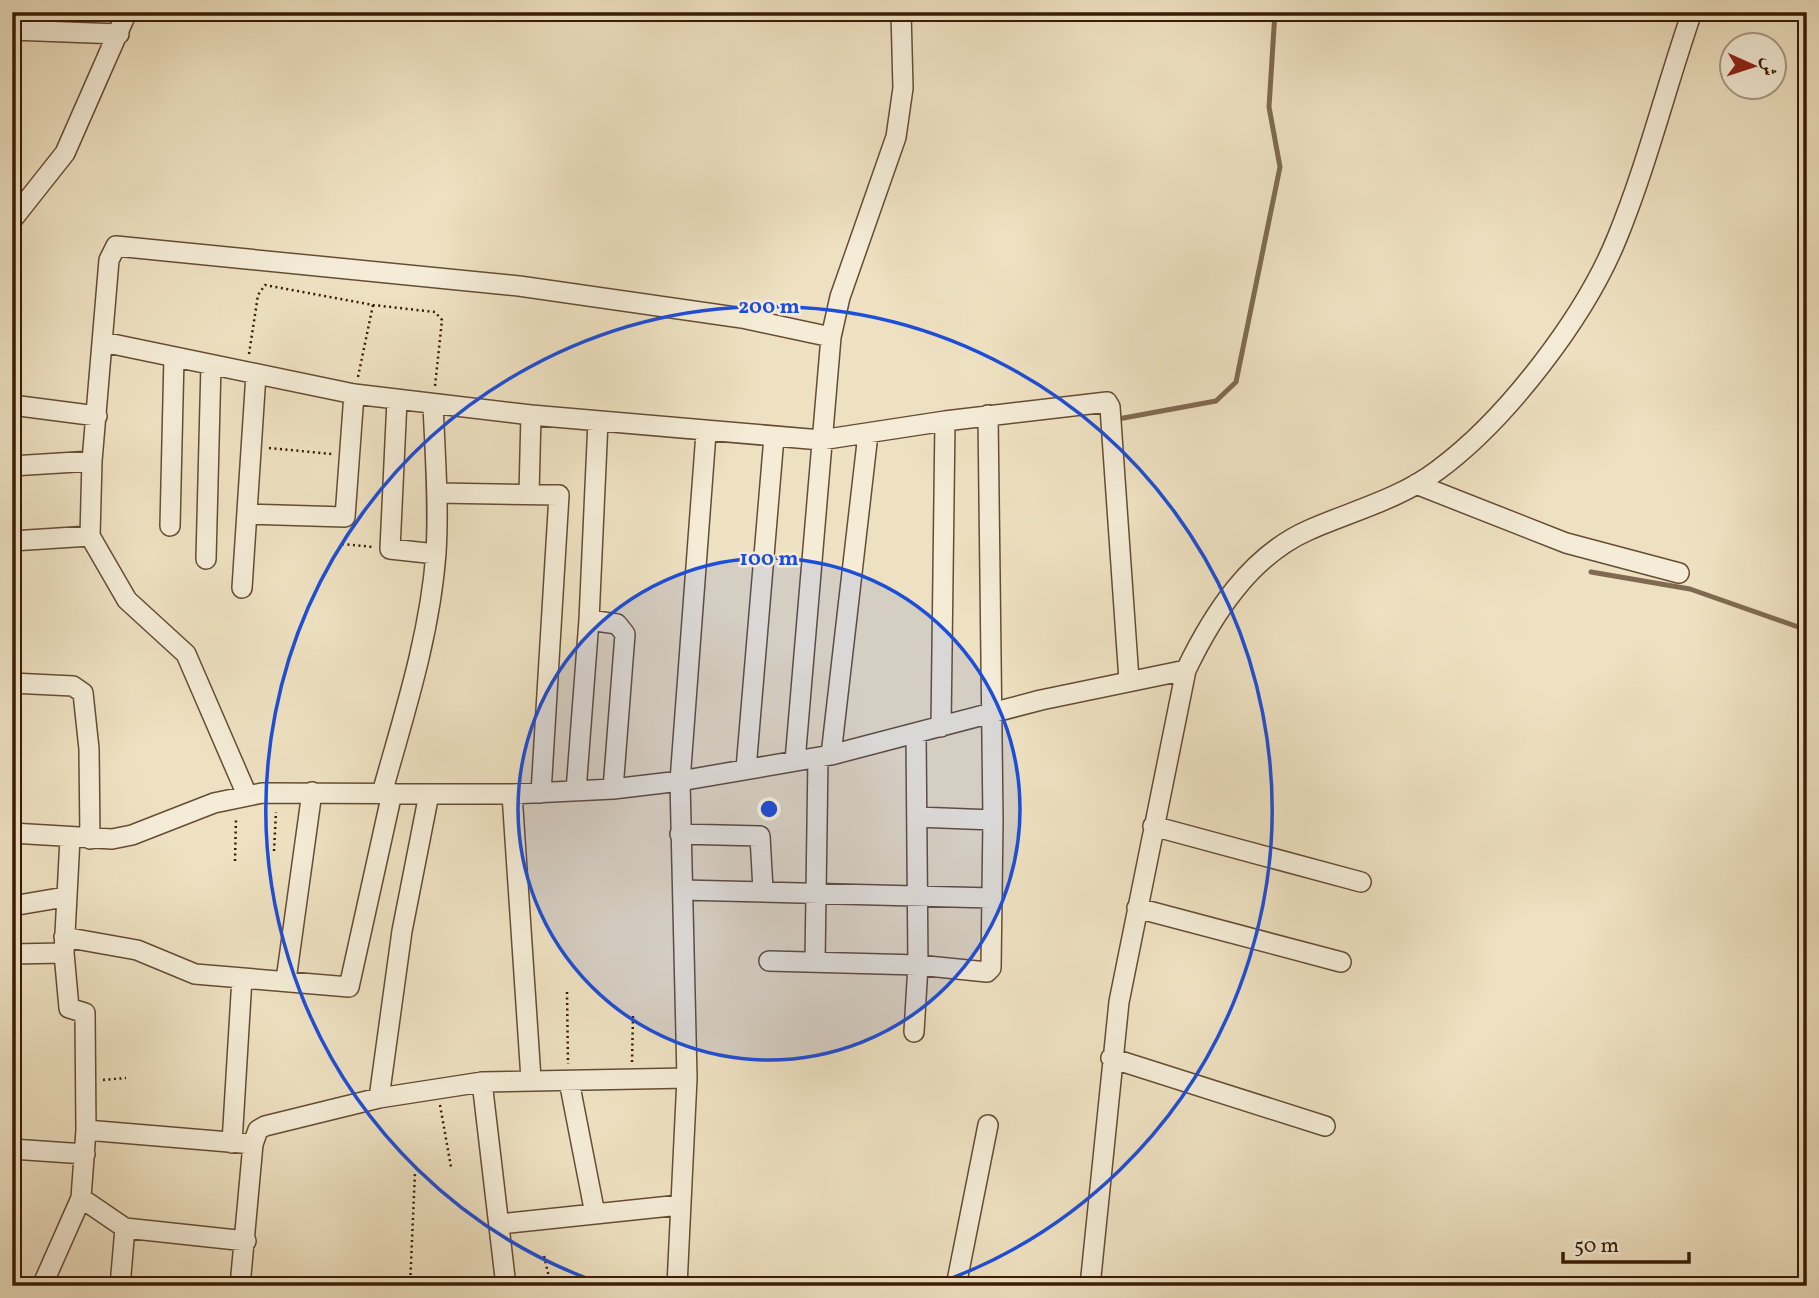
<svg xmlns="http://www.w3.org/2000/svg" width="1819" height="1298" viewBox="0 0 1819 1298" font-family="Vollkorn,Amiri,serif">
<style>
.lines{fill:none;stroke-linecap:round;stroke-linejoin:round}
.stream{stroke:#806a4f;stroke-width:5}
.minor-casing{stroke:#664c34;stroke-width:22}
.path{stroke:#391b05;stroke-width:2.5;stroke-dasharray:2 3.5;stroke-linecap:butt}
.minor{stroke:#f4ecd7;stroke-width:19}
.ring{fill:none;stroke:#1d4ed8;stroke-width:3.5}
.centre{fill:#1d4ed8;stroke:#f4ecd7;stroke-width:3.5}
.ring-label{font-size:21px;text-anchor:middle;font-weight:bold;fill:#1d4ed8;stroke:#f4ecd7;stroke-width:5;stroke-linejoin:round;paint-order:stroke}
</style>
<rect width="100%" height="100%" fill="#eee1c1"/>
<filter id="stains"><feTurbulence type="fractalNoise" baseFrequency=".00286" numOctaves="4"/><feColorMatrix values="0 0 0 0 .2 0 0 0 0 .09 0 0 0 0 .02 0 0 0 .5 -.17"/></filter>
<radialGradient id="worn" r=".72"><stop offset=".6" stop-color="#630" stop-opacity="0"/><stop offset="1" stop-color="#630" stop-opacity=".3"/></radialGradient>
<g class="lines">
<path class="stream" d="M1118,419l98,-18 20,-19 44,-215 -11,-60 6,-95
M1591,572l99,17 117,41"/>
<g class="minor-casing">
<path id="minor" d="M12,30l107,4
M12,220l53,-67 62,-141
M103,342l251,52 177,21 290,25 124,-19 162,-19 3,5 19,273
M397,400l-7,149 46,5
M12,405l85,11
M12,466l80,-5
M1416,484l150,59 113,30
M437,493l122,2 -18,298
M529,494l2,-79
M248,514l97,3 9,-123
M170,526l4,-169
M12,541l78,-5
M206,559l5,-194
M242,588l14,-214
M589,620l28,4 8,10 -12,155
M12,683l61,3 10,7 6,56 1,90
M941,727l4,-306
M831,755l37,-321
M795,761l36,-424 9,-40 56,-160 7,-49 -2,-76
M746,769l28,-332
M576,791l13,-171 9,-199
M382,793c22,-78 48,-158 54,-240 3,-49 -1,-100 -3,-149
M512,794l19,285
M247,795l-61,-141 -59,-54 -37,-64 2,-75 17,-201 7,-14 403,40 223,32 89,19
M917,817l76,3
M1153,826l208,56
M12,833l100,6 20,-4 82,-32 48,-10 250,1 101,-5 67,-8 26,-348
M680,834l80,2 3,54
M683,890l308,8
M12,906l53,-9
M1137,908l204,54
M64,937l73,13 58,24 154,13 43,-194
M12,954l52,-1
M769,961l149,4 69,7 4,-4 2,-148 -5,-405
M815,962l3,-204
M286,980l26,-188
M914,1032l4,-67 -2,-232
M1111,1058l214,68
M569,1081l26,133
M482,1082l24,204
M379,1098l23,-167 27,-137
M86,1130l167,14
M232,1143l10,-165
M12,1149l73,5
M81,1198l44,30 121,13
M500,1224l180,-19
M42,1286l39,-88 5,-68 -1,-117 -16,-5 -5,-55 6,-115
M120,1286l5,-58
M240,1286l13,-142 5,-14 7,-4 114,-28 103,-16 205,-4
M677,1286l10,-208 -7,-297 151,-26 210,-55 145,-30c27,-56 64,-114 123,-140 43,-19 91,-31 129,-60 69,-51 147,-153 179,-232 30,-73 49,-151 75,-226
M956,1286l32,-161
M1090,1286l29,-284 67,-332"/>
</g>
<path class="path" d="M249,354l9,-59 7,-10 108,20 62,7 7,8 -7,66
M358,377l15,-72
M269,448l63,6
M342,544l31,3
M274,851l2,-39
M235,861l1,-43
M567,992l1,72
M632,1062l1,-46
M103,1080l23,-2
M440,1105l11,62
M544,1256l7,30
M410,1286l5,-114"/>
<use href="#minor" class="minor"/>
</g>
<circle cx="769" cy="809" r="251" fill="#1d4ed8" fill-opacity=".12"/>
<g class="ring">
<circle cx="769" cy="809" r="251"/>
<path d="M605 1285A503 503 0 1 1 933 1285"/>
</g>
<circle cx="769" cy="809" r="10" class="centre"/>
<g class="ring-label">
<text x="769" y="313">200 m</text>
<text x="769" y="565">100 m</text>
</g>
<rect width="1819" height="1298" fill="none" stroke="#eee1c1" stroke-width="42"/>
<rect x="14" y="14" width="1791" height="1270" fill="none" stroke="#391b05" stroke-width="3.5"/>
<rect x="21" y="21" width="1777" height="1256" fill="none" stroke="#391b05" stroke-width="2"/>
<g transform="translate(1753 66) rotate(93)"><circle r="33" fill="#f4ecd7" stroke="#a99883" stroke-width="2"/>
<path d="M0-5L12 26L0 18L-12 26Z" fill="#8f2418"/>
<text y="-10" font-size="19" font-weight="bold" text-anchor="middle" fill="#391b05">ش</text>
</g>
<path d="M1563 1252v10h126v-10" fill="none" stroke="#391b05" stroke-width="3.5"/>
<text x="1574" y="1252" font-size="21" fill="#391b05" stroke="#f4ecd7" stroke-width="5" paint-order="stroke">50 m</text>
<rect width="100%" height="100%" filter="url(#stains)"/>
<rect width="100%" height="100%" fill="url(#worn)"/>
</svg>
